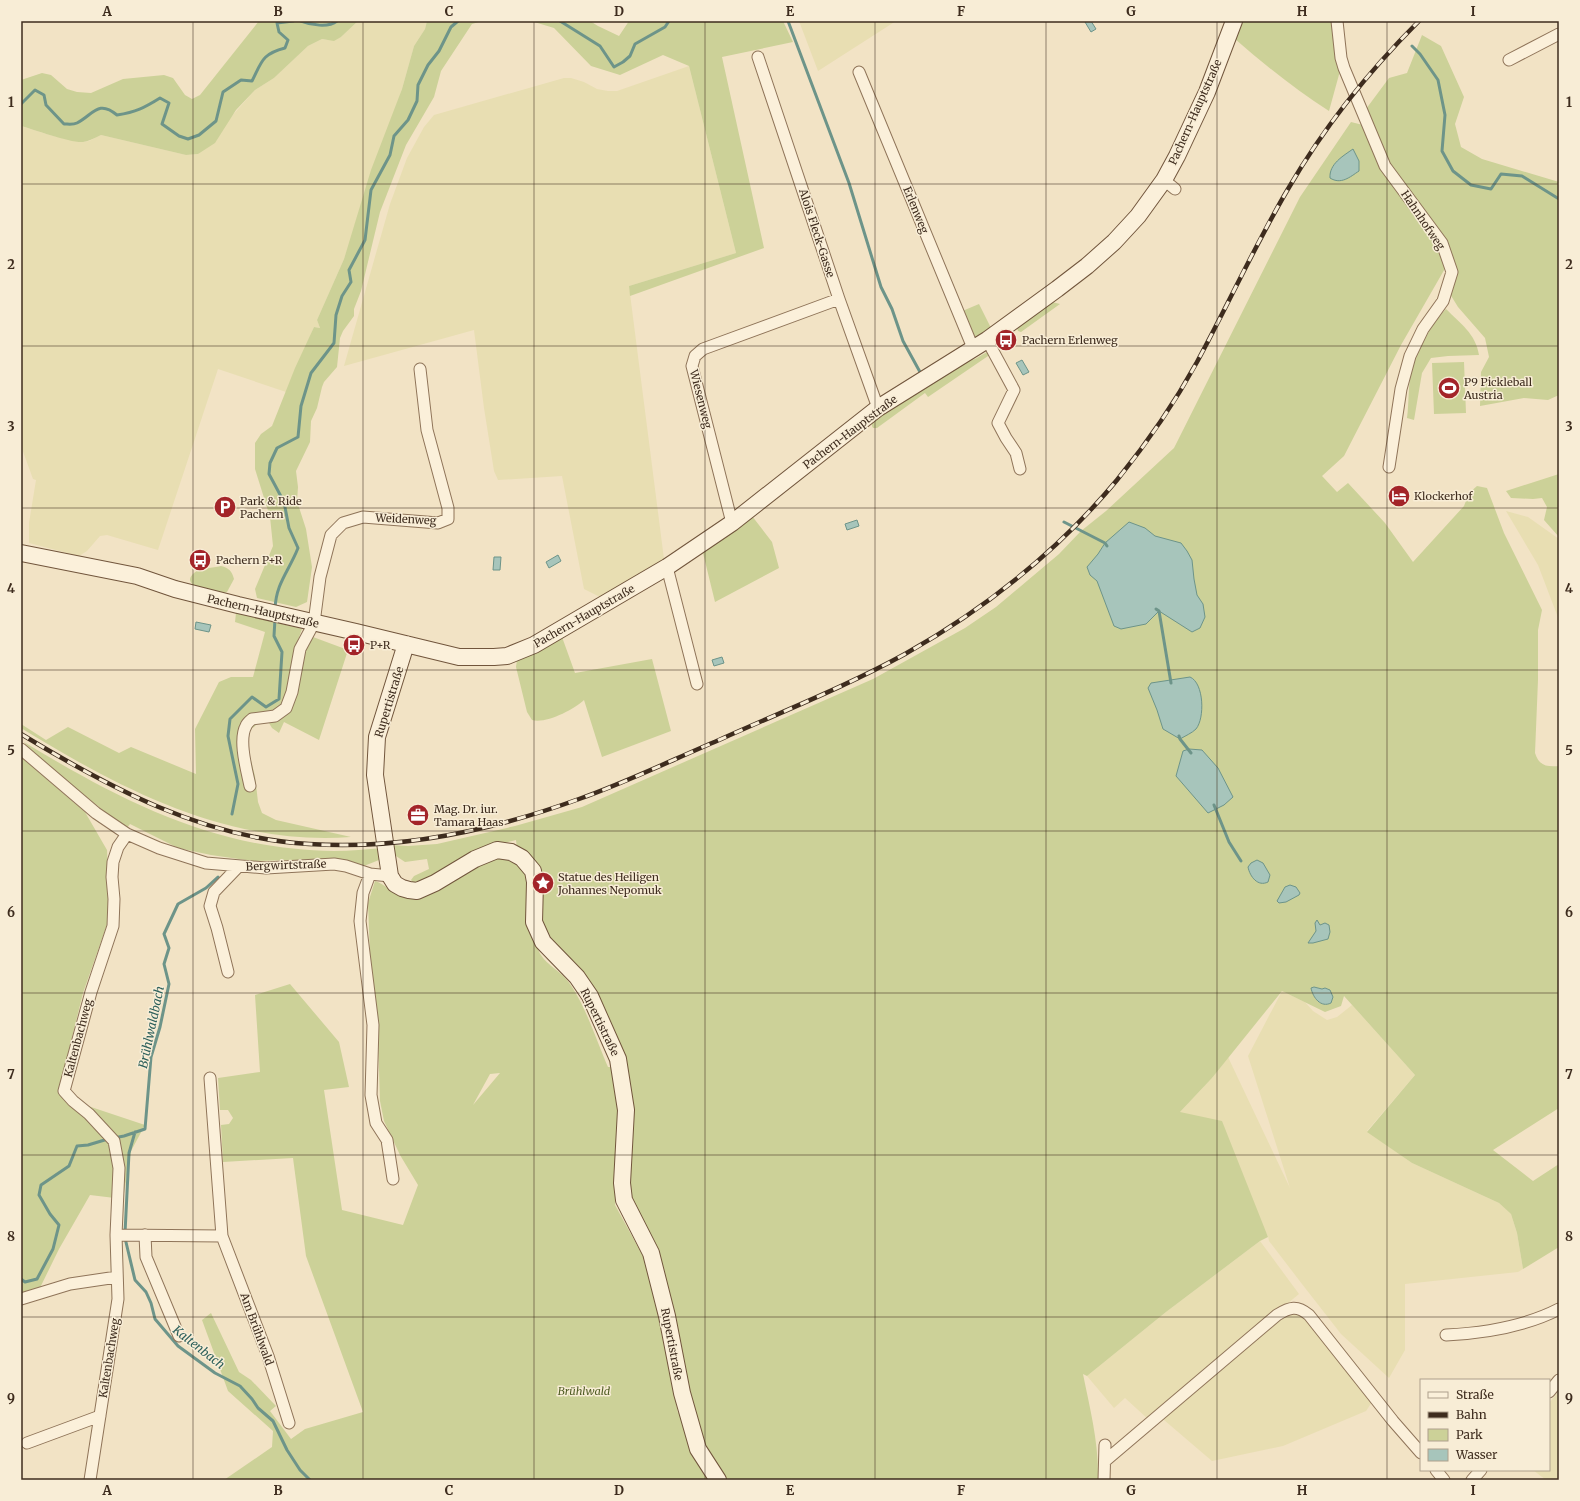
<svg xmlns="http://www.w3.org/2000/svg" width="1580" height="1501" viewBox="0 0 1580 1501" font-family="Merriweather,serif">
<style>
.farmland{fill:#e8deb2}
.green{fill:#ccd198;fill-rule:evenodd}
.water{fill:#a7c5bb;stroke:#6d9489}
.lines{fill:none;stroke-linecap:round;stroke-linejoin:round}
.stream{stroke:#6d9489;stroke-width:3}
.street-casing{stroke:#8f7459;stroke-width:13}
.secondary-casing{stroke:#71553c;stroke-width:18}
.street{stroke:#fbf0da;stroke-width:11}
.secondary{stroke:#fbf0da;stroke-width:16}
.rail-casing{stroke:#3e2c1e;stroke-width:4.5}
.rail{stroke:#f8edd6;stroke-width:3;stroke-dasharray:9;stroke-linecap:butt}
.grid{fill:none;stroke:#3e2c1e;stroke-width:1;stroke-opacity:0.55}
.labels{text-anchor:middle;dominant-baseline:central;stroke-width:3;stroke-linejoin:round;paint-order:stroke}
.street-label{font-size:11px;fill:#3e2c1e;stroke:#f8edd6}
.poi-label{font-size:11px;fill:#3e2c1e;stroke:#f8edd6;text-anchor:start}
.park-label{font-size:11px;font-style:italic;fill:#4f5c23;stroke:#f8edd6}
.water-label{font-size:12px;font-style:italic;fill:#2c5f5a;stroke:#f8edd6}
.neatline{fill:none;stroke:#3e2c1e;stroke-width:1.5}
.grid-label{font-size:13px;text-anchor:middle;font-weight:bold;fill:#3e2c1e}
</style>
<rect width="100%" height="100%" fill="#f2e3c5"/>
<path class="farmland" d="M358,21h69l-2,8 -11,17 -12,43 -58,170 -27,61 3,8 -6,-1 -28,65 -68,-23 -60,181 -51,-15 -7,1 -13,15 -8,5 -50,-13v-20l7,-43 -3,-1 -12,-33v-320l32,10 28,6 8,-1 12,-6 85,20 12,-1 57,-64 19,-12 34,-32 14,-7 5,1 14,-3z
M799,21h97l-78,50z
M689,66l47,187 -107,33 35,273 -62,39 -18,-9 -22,-113 -64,4 -4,-9 -10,-63 -10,-78 -130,36 46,-162 17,-46 17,-31 10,-12 130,-37h7l13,4 13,7 11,2h9z
M1506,511l22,6 31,22v81l-21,-55z
M1282,991l23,11 8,9 14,9 10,-3 15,-12 63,70 -48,56 45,32 87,40 12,11 6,19 6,36 -5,3 -113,12v66l-16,28 -48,-44 -39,-50 -33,-43 -1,-5 -88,-124 32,-34 16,-21 62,131 -42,-132z
M1260,1241l39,53 -151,125 -23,-21 -11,10 -27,-32 79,-64z
M1292,1313l11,3 69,86 -6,9 -83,35 -71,15 -48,-41 -1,-5 118,-98z
M1559,1391v89h-13l-13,-10h16v-67z"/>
<path class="green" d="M259,21h99l-17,16 -7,4 -12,-2 -14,7 -34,32 -19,12 -19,20 -21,33 -17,11 -12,1 -85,-20c-6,3 -12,6 -18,7 -13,1 -47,-12 -62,-16v-46l21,-7 9,2 16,14 10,3 14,1 32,-14 41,-4 9,3 12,17 7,4 8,-4z
M427,21h55l-10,3 -4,6 -27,41 -7,26 -28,48 -26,67 -19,79 -7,18v7l-11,15 -3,7 -3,29 -13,15 -2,5 -5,21 -6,13 -1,21 -14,29 2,16 -1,14 9,28 6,38 -5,35 -11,5 -39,-9 -2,-9 18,-43 -3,-29 -15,-48v-26l6,-9 11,-8 23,-58 19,-41 6,1 -3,-8 27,-61 27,-89 31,-81 12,-43 11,-17z
M531,21h59l8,5 21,10 10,-15h154l10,21 -71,15 42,191 -134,48 -1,-10 107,-33 -47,-187 -26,-11 -43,20 -29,-9 -37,-38z
M1242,21h93l5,50 -11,40c-33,-21 -64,-46 -94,-72z
M1422,35l19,11 23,51 -9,27 6,23 21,12 77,23v213l-11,5 -24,-2 -44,8 1,-34 8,-15 -4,-19 -27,-31 -8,-13 4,-27 -65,-101 -23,-57 23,-31 18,-5z
M1351,122l12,3 6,7 13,36 51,66 10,18 4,13 -46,80 -57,111 -22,20 15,16 11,-9 37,40 28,39 51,-56 5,-13 8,-7 10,2 17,45 38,77 -4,20v50l-3,73c4,13 12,14 24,13v342l-66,42 40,31 26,-17v83l-36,22 -6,-36 -6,-19 -12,-11 -87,-40 -45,-31 48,-57 -71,-79 -3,10 -16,6 -43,-21 -70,87 -32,34 42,9 46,116 -8,4 -94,71 -79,64 -4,-2c7,35 16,69 15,106h-874l48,-33 1,-16 -45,-40 -26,-71 9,-7 28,59 12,8 25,26 -6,5 21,28 14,-10 58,-17 -57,-156 -13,-98 -70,4 -2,-37 8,-1 4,-6 -5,-8h-8l-2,-32 42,-6 -5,-77 35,-11 49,58 10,45 -25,3 18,120 61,15 15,-40 -18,-30 -16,-34 -4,-20 -2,-63 -8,-83 -2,-52 7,-22c11,3 17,14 29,16 35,5 61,-37 93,-39 7,-1 15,1 20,5 17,14 10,26 12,45 1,13 6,27 9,41 4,13 21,21 29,31 17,21 30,62 41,87h9l1,116 -3,22 35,64 28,144 11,-6c-11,-39 -14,-81 -24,-121 -3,-10 -6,-22 -11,-32 -6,-12 -22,-39 -24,-52 -4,-24 0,-42 1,-66 2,-30 -2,-58 -12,-86 -10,-28 -24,-57 -43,-80 -11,-13 -25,-22 -32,-40 -7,-19 -1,-31 -3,-50 -1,-12 -15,-24 -24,-31l-1,-9 -32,8 -64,37 -7,-2 -2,-3 3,-4 15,-7 -2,-10 -22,3 -12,-8 -2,-9 17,1 29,-2 78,-18 67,-19 291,-128 92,-51 31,-21 63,-53 22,-23 25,-20 68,-63 126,-251zM1314,987l8,2 3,-1 5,2 3,7 -2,6c-10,5 -18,-5 -20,-15zM500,1073l-27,32 17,-31z
M1052,302l8,2 -39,28 -3,-1 -1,-3z
M979,304l12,24 -17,10 -14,-26z
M1446,309c14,14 30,25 33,46l-31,1 -17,2 -9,15 -8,47 -7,-2c2,-14 1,-37 5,-50 6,-19 20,-45 34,-59z
M987,352l4,2 -63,43 -3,-4 -48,35h-4l-1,-2v-4l6,-5 72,-50 25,-8z
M1464,362l2,51 -32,1 -2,-51z
M1559,474v63l-15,-17 3,-13 -5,-9 -9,1 -22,-1 -5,-7z
M752,516l20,26 7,26 -64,34 -12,-49z
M221,566c8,2 11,5 13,13l-7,13c-3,1 -6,2 -9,1 -7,-1 -39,-7 -24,-20 6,-5 19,-5 27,-7z
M236,613l66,16 -8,22 7,4 12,-18 35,13 -29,90 -35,-18 -5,11 -7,-5 -3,-5 -8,-2 -12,10 -1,18 7,27 3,26 4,11 14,7 75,17c-122,9 -229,-47 -330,-109v-4l25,16 22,-13 51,26 12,-6 65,27 -1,-45 24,-47 12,-5h22l12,-45 -30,-10z
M562,637l13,36 77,-14 19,72 -69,26 -18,-57c-11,10 -38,24 -52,20l-5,-8 -11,-45 1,-7z
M24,742c99,60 192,108 310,109 16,0 33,-2 49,-3v5l-4,7 -15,6 -29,-7 -82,2 -42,-6 -33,-7 -48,-24 -3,4 -13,-9 -77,-62z
M21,757l64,55 22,38 3,66 -27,77 -23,93 22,18 63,21 -14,26 -8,48 -33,-4 -31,54 -24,49 -14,6z"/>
<path class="water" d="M1086,21h5l5,8 -5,3 -6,-10z
M1353,149l6,12v10c-9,6 -18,14 -29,7 -1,-14 13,-22 23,-29z
M1022,360l7,12 -6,3 -7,-12z
M857,520l2,6 -12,4 -2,-6z
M1129,522l16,6 10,8 26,7 6,8 5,9 2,19 3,16 6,9 2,13 -5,11 -8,4 -33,-21 -13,13 -25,5 -7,-3 -17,-45 -7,-6 -3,-8 11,-13 7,-11z
M558,555l3,6 -12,7 -3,-6z
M494,557h7l-1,13h-7z
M196,622l15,3 -2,7 -14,-3z
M722,657l2,6 -10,3 -2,-6z
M1190,677c14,6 15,41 6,52 -4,4 -11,7 -16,10l-17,-10 -6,-19 -9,-22 3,-5z
M1189,749l13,1 16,18 15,29 -9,8 -16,8 -32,-37 7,-25z
M1257,860l6,3 7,12 -2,7c-10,5 -18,-5 -20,-15l3,-4z
M1290,885l6,2 4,6 -1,2 -13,7 -7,1 -2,-2 8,-14z
M1317,920l3,5 5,-2 4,2 1,7 -2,7 -15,4h-5l8,-12 -1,-8z
M1314,987l8,2 3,-1 5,2 3,7 -2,6c-10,5 -18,-5 -20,-15z"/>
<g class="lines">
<path class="stream" d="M301,21c10,4 27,7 36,0
M560,21l40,25 14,21 9,-5 7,-6 5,-12 30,-17 4,-6
M788,21l61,162 32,104 11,22 11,32 17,31
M1412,46l8,8 18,26 7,35 -3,36 11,20 18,14 20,4 10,-15 21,2 37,23
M21,104l14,-14 9,5 2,10 18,19c4,0 9,1 13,-1 16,-8 21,-24 40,-8 19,-3 27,-7 43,-17l9,5 -7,21 17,12 9,3 11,-4 17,-14 7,-29 18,-12 11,1c10,-20 10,-27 33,-33l3,-8 -9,-8 -2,-9 16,-2
M1064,522l41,21 2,3
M275,609c1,-26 14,-38 23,-61l-9,-20 -5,-26 -15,-28 1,-11 7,-15 21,-11 3,-31 10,-33 23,-30 2,-28 6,-19 9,-14 -2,-12 16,-30 6,-50 19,-35 4,-19 14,-16 9,-19 1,-16 10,-20 11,-14 12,-24 7,-6
M1156,609l3,2 12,72
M1179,736l1,3 11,14
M1214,805l15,37 12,19
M232,814l6,-30 -10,-48 2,-17 22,-22 14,10 13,-8 3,-47 -8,-16 1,-17
M114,1138l10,-2 21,-7 6,-72 9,-30 9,-43 -5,-20 5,-16 -5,-14 14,-30 28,-16 12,-11
M125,1233l4,-80 6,-21
M125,1238l10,42 11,12 5,11 4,16 23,27 37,27 25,13 12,13 6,9 15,13 14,29 13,20 10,10
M21,1279l4,3 12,-3 16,-30 6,-24 -9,-11 -11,-19 2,-10 28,-19 8,-20 11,-1 20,-6"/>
<g class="street-casing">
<path id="street" d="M1337,21l4,37 3,10 41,98 57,77 10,29 -9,29 -20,28 -13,27 -9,33 -12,78
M758,57l81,242 39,109
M1509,60l50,-26
M859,72l114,276
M1164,180l11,9
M987,340l27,50 -16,33 8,15 10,15 4,16
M732,523l-40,-157 3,-10 8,-7 136,-50
M667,567l30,117
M21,749l75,64 31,21 32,14 47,15 60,5 68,-4 12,2 24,8 20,2
M250,786c-3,-15 -12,-46 -4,-60 1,-3 4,-5 6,-7l23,-3 11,-8 6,-16 8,-43 14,-26 6,-46 11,-42 12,-12 20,-6 75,6 10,-4v-11l-21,-78 -7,-61
M370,874l-7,19 -3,28 13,104 -2,70 5,28 11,17 6,39
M228,972l-11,-44 -7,-22 4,-14 24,-25
M210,1078l12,158 46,120 21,67
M116,1235l106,1
M145,1235l1,22 33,79
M21,1299l49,-15 47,-7
M1446,1335c39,-2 78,-8 113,-26
M1549,1392l10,-12
M27,1443l73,-27
M1105,1461l172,-146c13,-8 20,-10 32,0l84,106 28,32
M1436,1470l8,10
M90,1480l28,-181 -2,-64 3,-67 -5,-27 -25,-27 -16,-13 -9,-10 27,-99 22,-66 1,-27 -2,-22 1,-15 5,-15 9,-13
M1104,1480l1,-35
M1472,1480l9,-10"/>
</g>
<g class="secondary-casing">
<path id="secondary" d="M21,553l116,23 38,13 63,16 118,27 103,25h35l13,-1 27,-11 133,-78 65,-44 146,-115 109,-68 70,-51 30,-23 27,-24 24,-26 26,-36 13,-24 30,-64 27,-71
M406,644l-29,93 -2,38 15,101 5,8 7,4 7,2 8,1 18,-8 40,-24 22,-9 14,2 11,6 11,13 2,11 -1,40 9,20 34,35 13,19 28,63 8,51 -4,73 2,17 27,53 16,63 15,77 16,56 20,31"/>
</g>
<use href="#street" class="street"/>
<use href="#secondary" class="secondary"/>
<g class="rail-casing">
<path id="rail" d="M21,734c89,54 182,104 288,110 91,6 185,-14 270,-45 48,-17 93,-39 140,-59 62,-28 126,-53 186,-86 80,-45 153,-103 212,-174 30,-37 57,-76 80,-118 31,-57 58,-117 91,-173 36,-62 80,-117 131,-168"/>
</g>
<use href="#rail" class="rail"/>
</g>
<path class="grid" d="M193,21v1459M363,21v1459M534,21v1459M705,21v1459M875,21v1459M1046,21v1459M1217,21v1459M1387,21v1459M21,184h1538M21,346h1538M21,508h1538M21,670h1538M21,831h1538M21,993h1538M21,1155h1538M21,1317h1538"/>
<defs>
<g id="bus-disc" transform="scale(1.15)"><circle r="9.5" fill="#a32429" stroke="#f8edd6"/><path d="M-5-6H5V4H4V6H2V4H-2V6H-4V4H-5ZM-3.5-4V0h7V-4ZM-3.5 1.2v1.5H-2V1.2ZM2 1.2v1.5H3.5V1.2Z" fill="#fff"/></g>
<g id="stadium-disc" transform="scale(1.15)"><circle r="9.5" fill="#a32429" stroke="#f8edd6"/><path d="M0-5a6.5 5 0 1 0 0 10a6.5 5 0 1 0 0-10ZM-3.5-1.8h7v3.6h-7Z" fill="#fff"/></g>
<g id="hotel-disc" transform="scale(1.15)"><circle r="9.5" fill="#a32429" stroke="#f8edd6"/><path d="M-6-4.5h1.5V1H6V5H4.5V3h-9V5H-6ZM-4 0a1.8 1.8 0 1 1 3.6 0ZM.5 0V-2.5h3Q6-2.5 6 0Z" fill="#fff"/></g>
<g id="parking-disc" transform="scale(1.15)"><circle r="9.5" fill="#a32429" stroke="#f8edd6"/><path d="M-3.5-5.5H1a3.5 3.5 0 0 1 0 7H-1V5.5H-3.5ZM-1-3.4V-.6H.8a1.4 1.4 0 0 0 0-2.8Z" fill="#fff"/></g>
<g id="office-disc" transform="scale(1.15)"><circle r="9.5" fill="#a32429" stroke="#f8edd6"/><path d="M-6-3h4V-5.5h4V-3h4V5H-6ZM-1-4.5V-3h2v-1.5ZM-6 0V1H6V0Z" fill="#fff"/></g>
<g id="sight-disc" transform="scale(1.15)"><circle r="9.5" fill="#a32429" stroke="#f8edd6"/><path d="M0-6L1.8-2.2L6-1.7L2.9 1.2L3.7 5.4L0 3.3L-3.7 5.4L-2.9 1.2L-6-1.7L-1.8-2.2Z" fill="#fff"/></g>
</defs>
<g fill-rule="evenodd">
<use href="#bus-disc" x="1006" y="340"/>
<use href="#stadium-disc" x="1449" y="388"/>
<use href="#hotel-disc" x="1399" y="496"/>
<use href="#parking-disc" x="225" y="507"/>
<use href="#bus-disc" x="200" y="560"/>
<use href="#bus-disc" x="354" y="645"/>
<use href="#office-disc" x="418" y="815"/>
<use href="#sight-disc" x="543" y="883"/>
</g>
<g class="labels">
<g class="street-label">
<text transform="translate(1195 112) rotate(-66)">Pachern-Hauptstraße</text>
<text transform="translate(916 210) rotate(68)">Erlenweg</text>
<text transform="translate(1423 220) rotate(56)">Hahnhofweg</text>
<text transform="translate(817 233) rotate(72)">Alois Fleck-Gasse</text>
<text transform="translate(701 399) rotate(76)">Wiesenweg</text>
<text transform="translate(850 432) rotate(-37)">Pachern-Hauptstraße</text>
<text transform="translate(406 519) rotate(3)">Weidenweg</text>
<text transform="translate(263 611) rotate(13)">Pachern-Hauptstraße</text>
<text transform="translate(584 616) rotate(-30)">Pachern-Hauptstraße</text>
<text transform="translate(389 702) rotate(-73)">Rupertistraße</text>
<text transform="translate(286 865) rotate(-2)">Bergwirtstraße</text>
<text transform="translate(600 1022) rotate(64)">Rupertistraße</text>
<text transform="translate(78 1038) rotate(-75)">Kaltenbachweg</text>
<text transform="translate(257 1329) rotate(70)">Am Brühlwald</text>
<text transform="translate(672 1344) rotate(79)">Rupertistraße</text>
<text transform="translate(109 1358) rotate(-81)">Kaltenbachweg</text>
</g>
<g class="poi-label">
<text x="1022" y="340">Pachern Erlenweg</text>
<text x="1464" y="382">P9 Pickleball<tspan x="1464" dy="13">Austria</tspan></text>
<text x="1414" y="496">Klockerhof</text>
<text x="240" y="501">Park &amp; Ride<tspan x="240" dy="13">Pachern</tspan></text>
<text x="216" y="560">Pachern P+R</text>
<text x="370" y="645">P+R</text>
<text x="434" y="809">Mag. Dr. iur.<tspan x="434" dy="13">Tamara Haas</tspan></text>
<text x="558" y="877">Statue des Heiligen<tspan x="558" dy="13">Johannes Nepomuk</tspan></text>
</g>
<g class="park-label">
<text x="584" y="1391">Brühlwald</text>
</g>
<g class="water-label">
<text transform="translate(151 1027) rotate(-78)">Brühlwaldbach</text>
<text transform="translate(199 1347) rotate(38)">Kaltenbach</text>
</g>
</g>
<rect width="1580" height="1501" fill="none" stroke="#f8edd6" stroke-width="44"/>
<rect x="1420" y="1379" width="130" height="92" fill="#f8edd6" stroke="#aea08c"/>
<rect x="1428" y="1392" width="20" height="6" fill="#fbf0da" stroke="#aea08c"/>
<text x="1456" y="1399" font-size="12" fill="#3e2c1e">Straße</text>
<rect x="1428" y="1412" width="20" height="6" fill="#3e2c1e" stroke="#aea08c"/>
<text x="1456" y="1419" font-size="12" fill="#3e2c1e">Bahn</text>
<rect x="1428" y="1429" width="20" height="12" fill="#ccd198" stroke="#aea08c"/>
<text x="1456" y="1439" font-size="12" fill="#3e2c1e">Park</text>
<rect x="1428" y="1449" width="20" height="12" fill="#a7c5bb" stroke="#aea08c"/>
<text x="1456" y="1459" font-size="12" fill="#3e2c1e">Wasser</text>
<rect x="22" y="22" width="1536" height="1457" class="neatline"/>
<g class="grid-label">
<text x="107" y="16">A</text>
<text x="278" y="16">B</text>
<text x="449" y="16">C</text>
<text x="619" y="16">D</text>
<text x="790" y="16">E</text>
<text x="961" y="16">F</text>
<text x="1131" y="16">G</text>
<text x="1302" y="16">H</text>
<text x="1473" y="16">I</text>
<text x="11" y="107">1</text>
<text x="1569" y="107">1</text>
<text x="11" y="269">2</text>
<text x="1569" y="269">2</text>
<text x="11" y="431">3</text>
<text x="1569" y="431">3</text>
<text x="11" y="593">4</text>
<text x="1569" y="593">4</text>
<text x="11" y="755">5</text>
<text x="1569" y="755">5</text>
<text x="11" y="917">6</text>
<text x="1569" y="917">6</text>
<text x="11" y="1079">7</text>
<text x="1569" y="1079">7</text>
<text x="11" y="1241">8</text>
<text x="1569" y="1241">8</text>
<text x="11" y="1403">9</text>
<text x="1569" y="1403">9</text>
<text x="107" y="1495">A</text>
<text x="278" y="1495">B</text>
<text x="449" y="1495">C</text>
<text x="619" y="1495">D</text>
<text x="790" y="1495">E</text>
<text x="961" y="1495">F</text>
<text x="1131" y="1495">G</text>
<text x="1302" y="1495">H</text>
<text x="1473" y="1495">I</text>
</g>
</svg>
